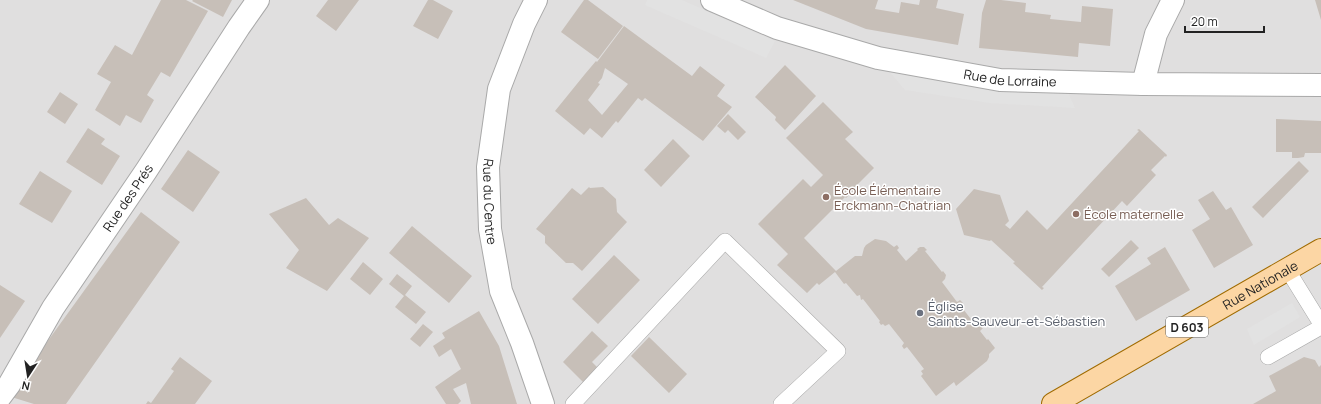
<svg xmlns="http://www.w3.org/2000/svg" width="1321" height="404" viewBox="0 0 1321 404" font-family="Manrope,sans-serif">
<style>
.residential{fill:#e0dfdf}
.parking{fill:#e2e2e2}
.building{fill:#c7bfb8;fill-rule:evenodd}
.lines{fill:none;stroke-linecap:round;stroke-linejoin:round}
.service-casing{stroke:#a9a9a9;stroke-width:16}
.minor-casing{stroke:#a9a9a9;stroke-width:24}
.primary-casing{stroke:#a06b00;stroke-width:24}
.service{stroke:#fff;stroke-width:15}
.minor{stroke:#fff;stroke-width:22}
.primary{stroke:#fcd6a4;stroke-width:22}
.education-dot{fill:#8d6e63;stroke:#fff;stroke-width:1.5}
.worship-dot{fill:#6b7280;stroke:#fff;stroke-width:1.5}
.labels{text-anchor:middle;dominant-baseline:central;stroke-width:3;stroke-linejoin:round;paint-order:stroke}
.shield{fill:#fff;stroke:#646464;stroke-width:1}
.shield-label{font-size:12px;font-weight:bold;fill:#222}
.street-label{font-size:13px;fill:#222;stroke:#fff}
.education-label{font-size:13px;fill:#785e54;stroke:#fff;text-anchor:start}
.worship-label{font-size:13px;fill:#5b616d;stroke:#fff;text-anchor:start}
</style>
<rect width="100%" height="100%" fill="#f2efe9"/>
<path class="residential" d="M0,0h1321v404h-1321z"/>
<path class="parking" d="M647,0h35l93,41 -9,17 -121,-53z
M883,64l184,26 8,18 -85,-5 -85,-13z
M1292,303l8,14 -46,28 -7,-16z"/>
<path class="building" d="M161,0h25l22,11 -38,66 -9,-5 -14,23 7,5 -13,23 -15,-8 -6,11 -25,-16 16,-28 -14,-8 18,-29 17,10z
M193,0h39l-9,17 -31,-16z
M328,0h31l-23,31 -20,-15z
M428,0h5l20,11 -15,28 -25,-13z
M584,0h4l35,26 -25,33 -37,-27z
M793,0h85l-3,9 24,4 2,-11 18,3 1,-5h18l-2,8 28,6 -6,31 -92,-16z
M986,0h15l25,3 -1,9 26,3 -1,4 31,3 1,-16 31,3 -3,37 -31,-3 -1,14 -99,-9 3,-35z
M1315,0h6v20z
M624,26l68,50 8,-10 25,19 -8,11 15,11 -29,34 -58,-43 -3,3 -4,-3 -20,25 -2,-2 -14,17 -12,-10 -6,7 -29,-24 30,-37 11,-13 1,1zM605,68l23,16 -26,31 -14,-15 12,-16 -2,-1 4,-5z
M785,65l31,31 -31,34 -10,-10 1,-3 -21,-20z
M60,92l18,12 -13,20 -18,-12z
M823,102l30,30 -8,7 29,29 -20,20 1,1 -9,9 -1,-1 -41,41 32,33 19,-15h7l2,-8 2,-3 9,-6 11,2 8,6 3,-2 2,3 -2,2 9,11 12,-11 -1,-1 3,-2h4l3,3 -2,1 17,21 1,-1 3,4 -1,4 -3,3 15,20 3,-2 3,3 -3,2 17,22 2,-2 4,3 -3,3 7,9 1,-1 7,9 -6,6v3l-2,4 -31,25 -2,-4 -18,14 -15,-20 2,-2 -2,-3 3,-2 -17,-22 -3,2 -2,-3 2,-3 -15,-19 -4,2 -2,-2 -2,1 -2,-3 1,-1 -17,-22 -2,1 -1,-5 -3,1 -11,-13 -2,1 -9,-12 -16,13 -2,-2 -10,10 -30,-28 11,-11 -30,-30 45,-45 8,8 12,-12 -37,-37z
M728,114l18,18 -8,8 -10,-10 -3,3 -8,-7z
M1276,119l45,2v32h-16l-1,4 -6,1h-6v-6h-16z
M88,128l17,11 -4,5 19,12 -18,29 -36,-23z
M1139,129l28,26 -1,2 -1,-1 -14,14 5,5 -29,31 -5,-5 -80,86 2,1 -2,2 -29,-27 2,-1 -24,-22 -1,1 -26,-6 -8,-26 18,-20 26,6 9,26 -4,4 5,4 17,-19 20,20 92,-99 -2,-1z
M673,139l17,17 -29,31 -17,-17z
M188,150l32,22 -27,40 -32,-23z
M1299,161l10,10 -46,47 -11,-11z
M40,171l32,20 -20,32 -33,-19z
M589,187l1,1 13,-1 13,12 1,13 10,10 -45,49 -9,-8h-7l-21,-20v-7l-9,-7 36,-41 9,7z
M1213,191l13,19 5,-3 22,38 -39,23 -22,-38 18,-11 -12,-19z
M306,198l23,27 9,-7 31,20 -42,53 -41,-23 13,-18 -30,-36z
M141,212l39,30 -114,162h-32l-26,-8z
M412,226l60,50 -23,27 -60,-50z
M1131,240l8,8 -30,29 -8,-8z
M1165,247l25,43 -54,31 -21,-35 36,-22 -4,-6z
M614,255l26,25 -42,44 -26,-25z
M363,262l20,17 -13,16 -20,-16z
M397,274l15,12 -7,9 21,17 -10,12 -21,-17 9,-11 -15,-12z
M0,285l25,16 -25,37z
M479,311l20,35 18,58h-46l-5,-21 -13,6 8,12 -3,3h-12l-11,-17 26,-18 -10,-20 -12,8 -6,-11 12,-8 -3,-5z
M423,324l10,8 -13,15 -10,-8z
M592,331l16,15 -16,16 7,7 -14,15 -22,-22z
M649,337l38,37 -18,19 -38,-37z
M180,357l32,24 -17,23h-49l2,-3 3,2 23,-32 -3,-2z
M1304,357l11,3 4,7 2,-2v39h-68l23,-13 -7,-15z"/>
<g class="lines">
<g class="service-casing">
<path id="service" d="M1287,269l34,55
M1268,357l53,-30
M573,404l152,-163 113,110 -57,53"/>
</g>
<g class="minor-casing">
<g id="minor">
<path id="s1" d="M536,0l-12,24 -25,65 -11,78 2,62 11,62 21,52 21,61"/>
<path id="s2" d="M712,0l65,28 101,30 122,22 143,4 178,1"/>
<path d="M1143,84l13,-50 17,-34"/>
<path id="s3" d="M0,397l9,-12 44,-77 93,-137 93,-144 19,-27"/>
</g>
</g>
<g class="primary-casing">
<g id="primary">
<path id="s4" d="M1053,404l268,-154"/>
</g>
</g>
<use href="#service" class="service"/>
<use href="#minor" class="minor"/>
<use href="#primary" class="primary"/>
</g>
<g class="education-dot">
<circle cx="826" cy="197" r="4"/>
<circle cx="1076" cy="214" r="4"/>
</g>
<circle class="worship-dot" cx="920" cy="313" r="4"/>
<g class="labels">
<rect class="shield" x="1166" y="317" width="42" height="20" rx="3"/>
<g class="shield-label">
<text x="1187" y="327">D 603</text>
</g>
<g class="street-label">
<text stroke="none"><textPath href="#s2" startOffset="310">Rue de Lorraine</textPath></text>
<text stroke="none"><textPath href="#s3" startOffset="237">Rue des Prés</textPath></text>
<text stroke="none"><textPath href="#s1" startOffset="210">Rue du Centre</textPath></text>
<text stroke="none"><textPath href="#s4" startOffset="239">Rue Nationale</textPath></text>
</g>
<g class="education-label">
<text x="834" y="190">École Élémentaire<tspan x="834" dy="15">Erckmann-Chatrian</tspan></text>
<text x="1084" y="214">École maternelle</text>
</g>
<g class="worship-label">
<text x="928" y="306">Église<tspan x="928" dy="15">Saints-Sauveur-et-Sébastien</tspan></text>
</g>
</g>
<g transform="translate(28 376) rotate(192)" stroke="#ffffff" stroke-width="3" paint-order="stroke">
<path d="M0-3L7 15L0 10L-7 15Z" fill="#222222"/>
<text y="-6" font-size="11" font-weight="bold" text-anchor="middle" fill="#222222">N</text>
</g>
<path d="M1185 26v6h79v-6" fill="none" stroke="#222222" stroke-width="2"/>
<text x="1191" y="26" font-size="12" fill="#222222" stroke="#ffffff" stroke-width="3" paint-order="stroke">20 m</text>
</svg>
